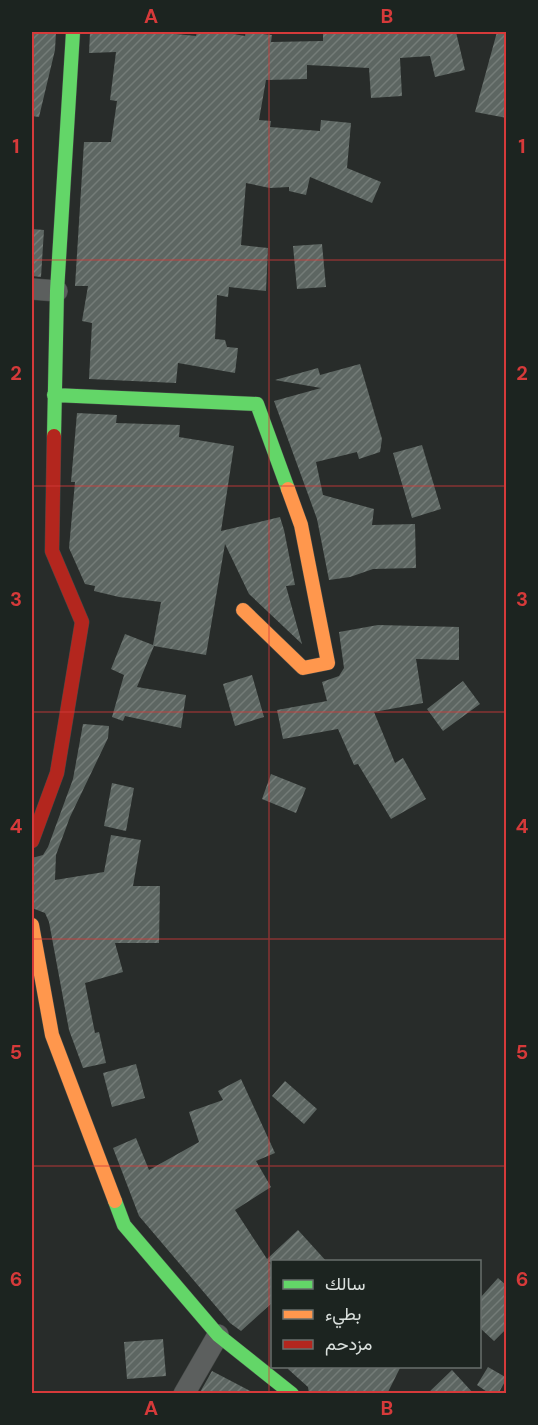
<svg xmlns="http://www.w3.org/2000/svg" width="538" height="1425" viewBox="0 0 538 1425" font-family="'DM Sans',Vazirmatn,sans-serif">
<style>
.building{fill:url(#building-hatch)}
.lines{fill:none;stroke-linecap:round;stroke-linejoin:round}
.street-casing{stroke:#454947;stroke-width:22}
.fast-casing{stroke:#454947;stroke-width:15}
.slow-casing{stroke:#454947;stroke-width:15}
.jam-casing{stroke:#454947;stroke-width:15}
.street{stroke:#5c5f5e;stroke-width:21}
.fast{stroke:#63d668;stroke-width:14}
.slow{stroke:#ff974d;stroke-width:14}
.jam{stroke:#b3261e;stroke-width:14}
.grid{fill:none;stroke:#d63a3a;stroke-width:1.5;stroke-opacity:0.55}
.neatline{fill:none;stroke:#d63a3a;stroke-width:2}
.grid-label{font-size:20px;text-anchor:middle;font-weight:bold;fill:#d63a3a}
</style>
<defs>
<pattern id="building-hatch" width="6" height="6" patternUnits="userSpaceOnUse" patternTransform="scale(1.5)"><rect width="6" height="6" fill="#5d6662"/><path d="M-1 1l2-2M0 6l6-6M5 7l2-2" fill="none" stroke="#747c78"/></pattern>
</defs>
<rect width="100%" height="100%" fill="#282c2a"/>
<path class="building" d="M32,32h24l-1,18 -16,67 -7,-1z
M90,32h66l40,4 1,-4h25l23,4 1,-4 26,3 -1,7 52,-1v-9h133l9,38 -30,7 -5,-21 -30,2 2,38 -31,2 -2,-30 -62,-3v14l-41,1 -7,40 12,1 -1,6 50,4 1,-11 30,3 -4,45 34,14 -9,21 -62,-26 -4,18 -17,-4v-4l-19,1 -24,-5 -5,62 27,3 -2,43 -37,-4 -1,10 -11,-2 -2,44 10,1 2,7 11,1 -3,25 -57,-10 -2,20 -87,-4 3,-56 -10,-2 6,-35h-13l9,-144h27l6,-41 -7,-1 6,-48 -27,1z
M497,32h10v86l-32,-6z
M32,229l12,1 -3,47 -9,-1z
M322,244l4,43 -29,2 -4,-43z
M360,364l22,75 -2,13 -21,7 -2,-7 -41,10 7,33 51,14 -2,16 43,-1 1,44 -43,1 -23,8 -21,3 -12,-61 -43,-118 47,-13 -46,-8 43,-12 2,7z
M77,413l40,2 -1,8 64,2 -1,12 55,9 -13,85 59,-14 4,13 11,55 -9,1 16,58 -53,-50 -24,-50 -19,111 -52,-9 -17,41 49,8 -5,33 -56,-12 -2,5 -11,-4 12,-42 -13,-6 14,-35 28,11 8,-43 -42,-5 -25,-6 1,-5 -10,-2 -16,-36 6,-66h-4z
M422,445l19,64 -29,9 -19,-65z
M378,625l81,2v33l-43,-1 7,44 -49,9 21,51 8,-5 23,41 -35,20 -33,-55 -4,1 -16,-36 -55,10 -6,-29 50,-9 -5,-19 17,-6 5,-8 -5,-36z
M252,675l12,42 -29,9 -12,-42z
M463,681l17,23 -37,27 -16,-22z
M83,724l26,2 -1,12 -38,79 -14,38 -1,25 49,-8 7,-37 30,5 -8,46h27l-1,57h-44l8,29 -38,11 10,50 4,-1 7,31 -23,5 -14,-38 -20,-108 -4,-9 -13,-5v-50l11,-3 5,-8 25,-68z
M271,774l35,14 -10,25 -34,-14z
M112,783l22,5 -8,43 -22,-5z
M136,1064l9,34 -33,9 -9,-34z
M241,1079l34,74 -19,8 15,26 -36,23 32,49 31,-29 29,32h-58l4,6v34l-32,29 -11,-8 -91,-107 -26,-68 23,-10 13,32 50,-28 -10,-30 34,-12 -5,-9z
M285,1081l32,28 -13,15 -32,-28z
M498,1278l9,8v42l-13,13 -14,-13v-30z
M163,1339l3,37 -39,3 -3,-37z
M290,1366h111l-14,28h-78l-1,-7 -20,-18z
M488,1367l19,11 -9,16h-8l-13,-9z
M452,1370l22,24h-47z
M212,1371l44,23h-57z"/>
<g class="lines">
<g class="street-casing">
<path id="street" d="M32,289l25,2
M184,1394l34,-59"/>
</g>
<g class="fast-casing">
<path id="fast" d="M54,395l203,9 31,85
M54,436l3,-145 16,-259
M115,1201l9,24 94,110 74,59"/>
</g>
<g class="slow-casing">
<path id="slow" d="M243,610l60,58 25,-5 -27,-138 -13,-36
M32,925l20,110 63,166"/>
</g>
<g class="jam-casing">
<path id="jam" d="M32,841l25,-68 25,-151 -30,-71 2,-115"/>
</g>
<use href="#street" class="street"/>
<use href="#fast" class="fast"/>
<use href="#slow" class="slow"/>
<use href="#jam" class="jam"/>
</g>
<path class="grid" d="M269,32v1362M32,260h474M32,486h474M32,712h474M32,939h474M32,1166h474"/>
<rect width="538" height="1425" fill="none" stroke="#1c2420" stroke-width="66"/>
<rect x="271" y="1260" width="210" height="108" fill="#1c2420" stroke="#686f6c" stroke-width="1.5"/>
<rect x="283" y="1280" width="30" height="9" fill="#63d668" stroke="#686f6c" stroke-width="1.5"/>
<text x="325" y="1290" font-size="18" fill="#dae0dd">سالك</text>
<rect x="283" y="1310" width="30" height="9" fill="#ff974d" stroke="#686f6c" stroke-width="1.5"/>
<text x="325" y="1320" font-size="18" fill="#dae0dd">بطيء</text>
<rect x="283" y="1340" width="30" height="9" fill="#b3261e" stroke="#686f6c" stroke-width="1.5"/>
<text x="325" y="1350" font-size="18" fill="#dae0dd">مزدحم</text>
<rect x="33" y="33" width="472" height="1359" class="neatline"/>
<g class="grid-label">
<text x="151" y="23">A</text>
<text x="387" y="23">B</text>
<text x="16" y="153">1</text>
<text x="522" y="153">1</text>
<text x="16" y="380">2</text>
<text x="522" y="380">2</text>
<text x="16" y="606">3</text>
<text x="522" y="606">3</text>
<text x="16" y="833">4</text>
<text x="522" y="833">4</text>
<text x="16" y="1059">5</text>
<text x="522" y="1059">5</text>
<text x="16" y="1286">6</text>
<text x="522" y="1286">6</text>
<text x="151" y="1415">A</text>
<text x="387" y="1415">B</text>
</g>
</svg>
